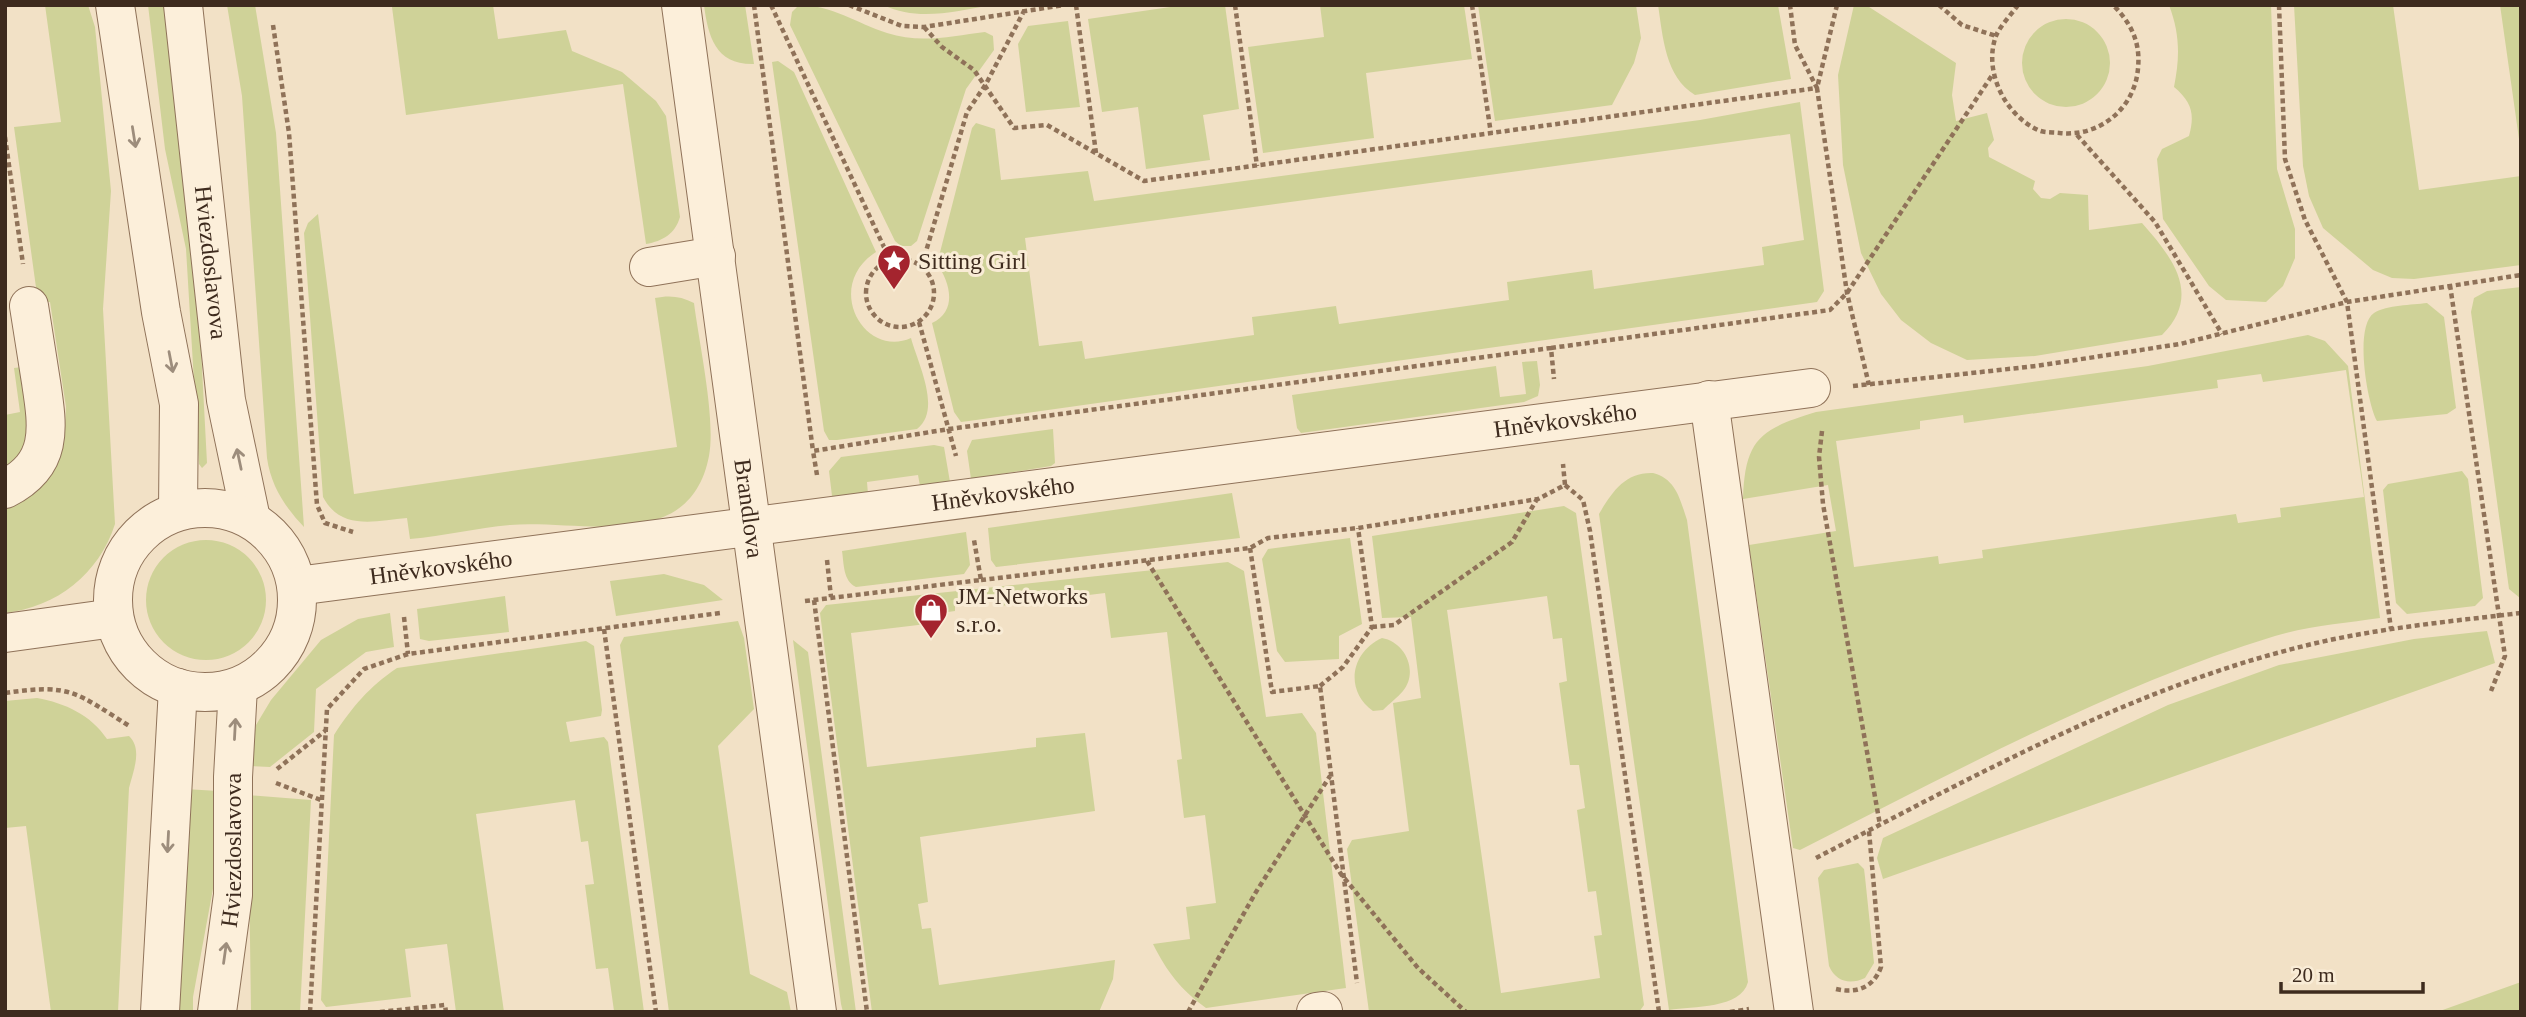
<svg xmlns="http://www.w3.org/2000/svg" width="2526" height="1017" viewBox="0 0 2526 1017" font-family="Georgia,serif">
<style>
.green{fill:#cfd298;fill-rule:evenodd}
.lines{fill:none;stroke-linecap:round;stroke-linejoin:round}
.minor-casing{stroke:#8f7259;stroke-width:40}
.path{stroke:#8f7259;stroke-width:4.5;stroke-dasharray:5 3.5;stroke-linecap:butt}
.minor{stroke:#fcefda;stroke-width:38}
.oneway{stroke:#9d8d7c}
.labels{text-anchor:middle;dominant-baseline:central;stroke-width:6;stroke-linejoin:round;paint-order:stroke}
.poi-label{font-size:24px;fill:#3e2b1e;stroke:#f9ecd6;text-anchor:start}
.street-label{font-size:24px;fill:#3e2b1e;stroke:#f9ecd6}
</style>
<rect width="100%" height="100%" fill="#f2e1c6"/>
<path class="green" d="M45,5h43l7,22 16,164 -8,118 12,215c-16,50 -58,83 -110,89v-109l53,-44 6,-16 2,-37 -16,-105h-12l-24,-175 47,-5z
M148,5h23l26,269 10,189 -5,5 -3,-4 -13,-215 -21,-100z
M227,5h28l21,128 28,394c-19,-20 -33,-41 -37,-69l-25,-362z
M407,5h86l5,34 68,-9 6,21 50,21 34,29 10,15 14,101c-5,17 -17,24 -34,27l-23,-160 -217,31 -14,-108z
M704,5h41l9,59c-38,1 -46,-27 -50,-59z
M799,5c33,0 57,18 88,28 33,11 65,3 98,-1l8,4 1,14 -28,39 -49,152 -6,5h-10l-6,-5 -105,-216 2,-13z
M883,5h109c-37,6 -73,17 -109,0z
M1184,5h41l14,104 -36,6 7,45 -64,9 -8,-62 -36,5 -14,-93z
M1320,5h144l8,54 -106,14 8,65 -111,15 -15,-106 76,-10z
M1478,5h158l5,33 -7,25 -22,42 -117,16z
M1658,5h120l13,74 -96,16c-30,-18 -32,-58 -37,-90z
M1854,5h12l90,58 -4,32 4,26 31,-8 7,27 -6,8 1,9 46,24 -2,8 8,9 9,1 10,-6 28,2 1,35 53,-7c31,35 60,72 20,112l-127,21 -68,4 -36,-17 -30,-23 -20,-26 -20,-41 -18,-88 -5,-90z
M2169,5h102l6,164 18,60v29l-12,28 -17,16 -40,-2 -17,-14 -46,-67 -6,-60 5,-10 27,-13c6,-22 3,-34 -15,-49 6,-30 6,-53 -5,-82z
M2294,5h99l26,185 102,-14v89l-107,14 -22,-1 -19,-8 -50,-42 -14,-32 -6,-30z
M2500,5h21v148z
M2022 63a44 44 0 1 1 88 0a44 44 0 1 1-88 0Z
M1068,21l12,86 -54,5 -8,-68 10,-18z
M778,61l16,11 82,180c-53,34 -12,107 35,86 7,26 31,72 6,91l-80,11h-8l-5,-9 -52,-369z
M1800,102l24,189 -7,11 -848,119 -8,1 -7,-10 -22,-89c26,-12 18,-41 5,-59l35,-136 4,-5 19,6 6,51 87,-9 6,30 606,-81zM1790,134l14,106 -42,7 2,18 -170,24 -2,-19 -85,12 2,18 -170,24 -3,-18 -84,11 2,18 -169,24 -3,-18 -43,5 -14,-108z
M318,214l36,280 323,-47 -22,-149c14,-3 26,-2 39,5 5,40 22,116 15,153 -19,99 -129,63 -199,69 -33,3 -66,11 -100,14l-3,-21c-32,3 -66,13 -84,-21l-19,-264 4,-10z
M2521,287v310l-1,1 -11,-9 -38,-277 3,-14 13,-7z
M2427,303l17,14 12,91 -9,6 -70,7c-10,-18 -23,-95 -3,-108 13,-8 38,-8 53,-10z
M2308,335l17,6 23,25 32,252c-34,5 -72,8 -105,18 -162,49 -324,138 -475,214l-7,-2 -44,-303 87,-14 -8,-46 -85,14c2,-60 17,-70 73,-87l332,-46zM2346,370l18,127 -84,11 1,9 -43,6 -2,-9 -254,36 1,8 -44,6 -1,-8 -84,11 -18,-126 84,-12v-8l43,-6 1,8 254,-35 -1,-8 44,-6 2,8z
M1537,361l3,24 -2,11 -14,6 -223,31 -4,-5 -5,-33 204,-29 4,31 26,-3 -4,-32z
M30,366l1,82 -26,23v-56l15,-3 -6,-44z
M1053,429l2,34 -4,3 -80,13 -4,-28 5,-11z
M934,445l10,2 6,35 -30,4 -2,-11 -51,7 1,12 -36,2 -3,-25 12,-14z
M2462,471l6,8 15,119 -8,8 -68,8 -11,-11 -13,-113 5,-6z
M1653,473c23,6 27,26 34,47l61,462c-7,27 -55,24 -79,28l-70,-496c13,-22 26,-42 54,-41z
M1232,493l8,45 -244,29 -5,-7 -3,-32z
M1564,506l12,7 68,492 -5,7h-270l-22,-163 5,-9 57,-9 -16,-128 28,-5 -10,-81 -29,1 -10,-82zM1547,596l6,43 9,-1 5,43 -8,2 11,82h9l6,43 -8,2 11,82 8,-1 6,44 -8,1 6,42 -99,15 -54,-383z
M966,532l4,33 -6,9 -108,13c-13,-6 -12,-23 -14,-36z
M1350,538l12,86 -23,12v23l-54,3 -8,-11 -15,-92 6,-10z
M146 600a60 60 0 1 1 120 0a60 60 0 1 1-120 0Z
M1228,562l16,9 22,146 36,-4 14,20 30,255 -140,20c-25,-18 -39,-36 -53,-64l37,-5 -4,-32 30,-4 -11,-88 -21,3 -7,-58 5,-1 -15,-127 -56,6 -6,-45 -105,13 -2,-9 -43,6v8l-21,3 1,9 -84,10 16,134 169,-20v-9l49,-5 10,78 -175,26 8,65 -10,2 4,25 9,-1 8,57 176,-25 -2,19 -14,33h-227l-52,-399 6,-8z
M664,574l40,11 19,15 -107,16 -6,-35z
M505,596l4,36 -80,9 -9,-2 -3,-30z
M390,613l4,34 -28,5 -50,37 -2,43 -44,35 -22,-1 8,-41 15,-25 50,-60 37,-21z
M738,621l6,17 10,71 -36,37 32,228 37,18 4,20h-122l-49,-367 4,-8z
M2487,631l8,32 -612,216 -6,-21 6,-20 285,-133 111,-40 135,-26z
M1382,638c23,4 37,33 21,53 -5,6 -14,13 -20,19l-10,1c-29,-21 -22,-59 9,-73z
M793,640l15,12 48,360h-13l-2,-8z
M586,641l8,5 8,64 -1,6 -35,6 4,20 34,-5 4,5 36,270h-34l4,-1 -6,-43 -12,1 -11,-84 9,-1 -6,-43 -7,1 -6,-42 -99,14 28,198h-48l-9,-68 -42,5 6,48 -85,10 -5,-7 13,-265c18,-28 35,-48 63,-67z
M37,698c28,5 54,17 70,41l22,-3c14,13 4,36 0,52l-11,224h-67l-25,-186 -21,2v-127z
M185,789l33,2 -3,87 -22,119v15h-19z
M248,795l63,5 -11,212h-49z
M1858,863l6,6 1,8 9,86 -9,15c-15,7 -29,4 -36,-12l-11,-88 6,-8z
M2521,982v30h-84z"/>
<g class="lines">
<g class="minor-casing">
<g id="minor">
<path d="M115,5l46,307 18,92 -1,106"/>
<path id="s1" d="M183,5l43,395 25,119"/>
<path id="s2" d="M681,5l136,1007"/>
<path d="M649,267l67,-11"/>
<path d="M1709,400l85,612"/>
<path d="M5,489c49,-25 43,-61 36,-107 -4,-25 -8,-51 -12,-76"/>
<circle cx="205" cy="600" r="92"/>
<path id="s3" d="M297,586l1514,-198"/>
<path d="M5,633l109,-15"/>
<path d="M160,1012l18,-324"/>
<path id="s4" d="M217,1012l16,-117v-118l5,-90"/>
<path d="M1316,1012l7,-1"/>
</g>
</g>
<path class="path" d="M754,5l59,446
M771,5l119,255
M849,5l53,21 22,1 140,-22
M1076,5l20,148
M1235,5l22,161
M1472,5l19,129
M1837,5l-20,83 30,205 22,92
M1939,5l23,20 34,11
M2018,5c-7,10 -18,21 -22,31 -13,35 9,79 42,94 6,3 15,2 22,3 36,4 70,-20 77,-57 5,-29 -3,-50 -24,-71
M2279,5l6,154 20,61 42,82 44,327
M273,25l16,108 28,372 8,18 28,9
M924,27l18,20 32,23 40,58 33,-3 97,56 673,-93 -22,-43 -5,-40
M2077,135l78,87 67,112
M5,137l18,127
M866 293a34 34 0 1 1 68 0a34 34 0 1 1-68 0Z
M922,265l45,-153 19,-28 38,-73
M2450,285l55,371 -14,35
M919,322l37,134
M1551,348l279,-38 17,-17 146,-219
M1853,386l183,-20 144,-22 167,-42 174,-27
M1822,431l-3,26 4,47 57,321
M817,475l-4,-24 136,-22 602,-81 3,31
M1565,485l18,15 7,31 69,481
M1250,548l22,144 48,-6 37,297
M827,560l4,37
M1147,561l194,313 77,94 48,44
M981,580l269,-32 18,-10 90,-10 180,-29 27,-14 -2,-21
M814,600l53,412
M805,601l176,-21 -7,-40
M404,617l4,37
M1372,627l22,-2 118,-83 25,-43
M604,629l52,383
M1320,686l23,-19 29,-40 -14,-99
M5,693c67,-10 71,0 126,34
M277,769l48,-38
M276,783l45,17
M1816,858c155,-80 310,-167 480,-210 73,-19 149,-26 225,-35
M1836,989c21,5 38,-2 45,-22l-12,-136
M310,1012l17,-303 37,-40 44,-15 312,-41
M380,1012l65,-7 1,7
M1188,1012l68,-120 74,-116
M1730,1012l19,-3"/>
<use href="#minor" class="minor"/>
</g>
<defs><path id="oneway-shaft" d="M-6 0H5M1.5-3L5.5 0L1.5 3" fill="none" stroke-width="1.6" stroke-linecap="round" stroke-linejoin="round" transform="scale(1.75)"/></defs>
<g class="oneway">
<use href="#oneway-shaft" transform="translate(134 137) rotate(81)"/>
<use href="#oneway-shaft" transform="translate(171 362) rotate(79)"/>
<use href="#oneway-shaft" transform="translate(239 459) rotate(-102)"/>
<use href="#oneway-shaft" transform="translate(235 729) rotate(-87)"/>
<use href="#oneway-shaft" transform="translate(168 842) rotate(93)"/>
<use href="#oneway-shaft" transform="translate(225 953) rotate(-82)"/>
</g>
<defs>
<g id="sight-pin" transform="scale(1.75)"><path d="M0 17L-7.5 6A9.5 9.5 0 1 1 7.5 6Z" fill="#a4242e" stroke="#f9ecd6"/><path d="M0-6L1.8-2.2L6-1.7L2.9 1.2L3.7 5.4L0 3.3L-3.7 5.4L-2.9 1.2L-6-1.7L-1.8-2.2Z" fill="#fff"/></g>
<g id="shop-pin" transform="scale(1.75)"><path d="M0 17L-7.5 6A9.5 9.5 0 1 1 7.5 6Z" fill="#a4242e" stroke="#f9ecd6"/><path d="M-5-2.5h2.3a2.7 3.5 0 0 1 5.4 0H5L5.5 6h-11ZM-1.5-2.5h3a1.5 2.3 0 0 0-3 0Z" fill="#fff"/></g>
</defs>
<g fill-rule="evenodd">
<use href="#sight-pin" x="894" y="261"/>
<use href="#shop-pin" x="931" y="610"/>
</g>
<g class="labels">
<g class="poi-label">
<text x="918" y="261">Sitting Girl</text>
<text x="956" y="596">JM-Networks<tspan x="956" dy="28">s.r.o.</tspan></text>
</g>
<g class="street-label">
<text stroke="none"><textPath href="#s1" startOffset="259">Hviezdoslavova</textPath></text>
<text stroke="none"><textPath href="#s3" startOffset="1279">Hněvkovského</textPath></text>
<text stroke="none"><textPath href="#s3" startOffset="712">Hněvkovského</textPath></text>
<text stroke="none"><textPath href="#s2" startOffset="508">Brandlova</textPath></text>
<text stroke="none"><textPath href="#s3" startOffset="145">Hněvkovského</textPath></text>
<text stroke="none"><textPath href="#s4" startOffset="163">Hviezdoslavova</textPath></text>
</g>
</g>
<rect width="2526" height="1017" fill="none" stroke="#3e2b1e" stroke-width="14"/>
<path d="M2281 982v10h142v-10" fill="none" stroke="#3e2b1e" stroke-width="3.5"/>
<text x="2292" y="982" font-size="21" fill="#3e2b1e" stroke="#f9ecd6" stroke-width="5" paint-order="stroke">20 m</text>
</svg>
